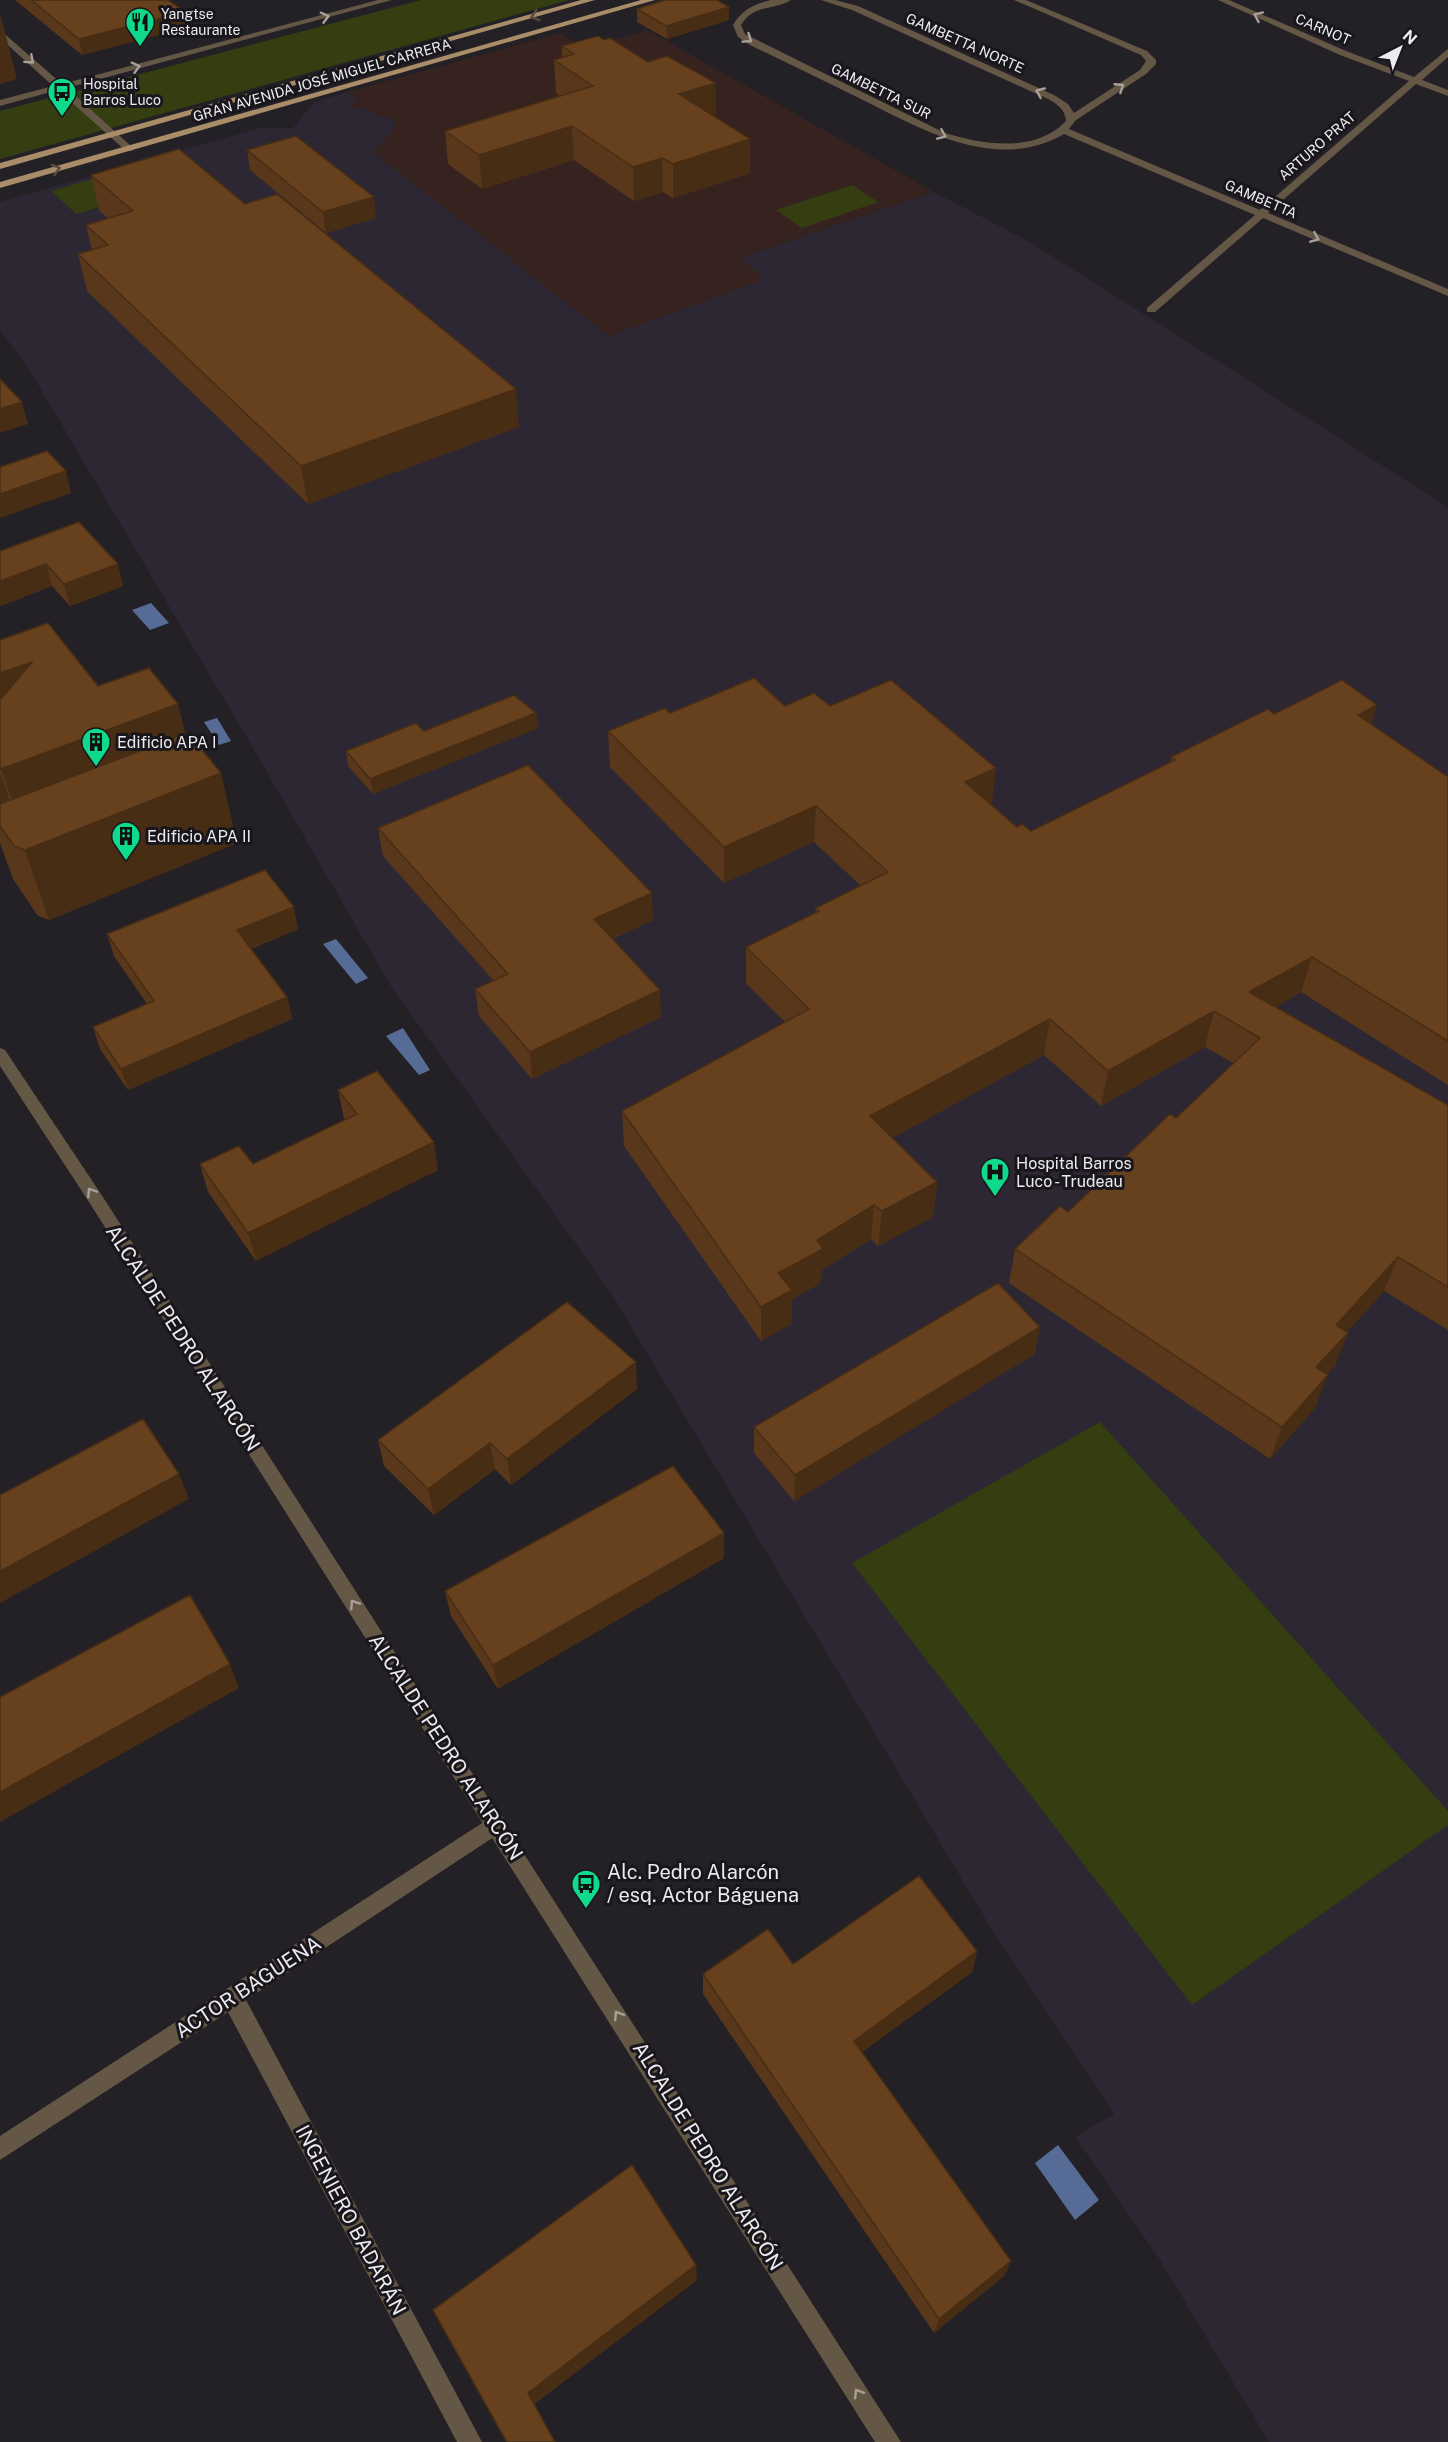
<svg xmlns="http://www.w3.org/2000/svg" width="1448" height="2442" viewBox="0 0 1448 2442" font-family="'Public Sans',sans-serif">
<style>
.built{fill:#2c2732}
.education{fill:#362320}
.green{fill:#343e10}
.water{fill:#566c96}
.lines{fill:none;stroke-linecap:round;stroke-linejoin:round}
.minor{fill:#655746;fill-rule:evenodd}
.tertiary{fill:#655746;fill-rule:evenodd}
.primary{fill:#a98d68;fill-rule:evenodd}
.wall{fill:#59371a}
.shaded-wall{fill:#482d15}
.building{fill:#67401e;stroke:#482d15;stroke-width:1.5}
.oneway{stroke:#5a4c3e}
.oneway2{stroke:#a8a19a}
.labels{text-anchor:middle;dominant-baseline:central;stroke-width:6;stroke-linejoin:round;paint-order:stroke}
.far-poi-label{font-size:14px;fill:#ecebef;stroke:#19171c;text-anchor:start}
.far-street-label{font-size:14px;fill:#ecebef;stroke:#19171c}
.poi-label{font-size:16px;fill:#ecebef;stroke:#19171c;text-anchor:start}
.near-street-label{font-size:20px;fill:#ecebef;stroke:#19171c}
.near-poi-label{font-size:20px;fill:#ecebef;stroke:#19171c;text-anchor:start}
</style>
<rect width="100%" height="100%" fill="#232026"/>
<path class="built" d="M347,92l13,8 -12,7 14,1 33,13 -1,9 -20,21 364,107 196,-66 96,50 418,265v1935h-179l-109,-182 -85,-123 39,-23 -117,-176 -385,-644 -222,-309 -130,-225 -233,-394 -27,-36v-128l260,-74h33l21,-26z"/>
<path class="education" d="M647,30l287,162 -195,66 21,16 -2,8 -149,54 -236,-184 21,-22 1,-9 -33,-13 -16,-1 14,-7 -13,-8 214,-59 22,16z"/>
<path class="green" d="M421,0h148l-569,159v-48z
M160,159l25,22 -109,33 -25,-23z
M852,185l26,17 -76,26 -26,-18z
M1100,1422l348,389v14l-256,180 -340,-442z"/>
<path class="water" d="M151,603l18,20 -19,7 -18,-20z
M217,718l14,23 -12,4 -15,-23z
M336,939l32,39 -12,6 -33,-40z
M403,1028l27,42 -11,5 -33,-39z
M1058,2145l41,55 -24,20 -40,-57z"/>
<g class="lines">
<path class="minor" d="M771,0h20c-17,11 -36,3 -50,25l4,9 200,99c39,12 91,20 121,-12 -1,-12 -9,-17 -18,-22l-196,-89 -31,-10h14l23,6 196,89 14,9 6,9 66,-43 6,-9 -5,-6 -127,-55h12l121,51 9,9v4l-10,10 -70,46 -7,9 191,81 149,-129 -69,-26 -122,-55h11l117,51 68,26 34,-28v8l-26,23 26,10v6l-32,-12 -148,129 180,76v7l-185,-78 -108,94h-8v-4l108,-93 -191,-81c-68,39 -141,-4 -203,-35 -37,-18 -74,-36 -111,-54l-12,-8 -5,-12c9,-15 21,-21 38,-25z
M496,1814l7,3 3,7 -3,7 -257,169 236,442h-25l-229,-430 -228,148v-24z"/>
<path class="tertiary" d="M378,0h14l-325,88 65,59v4h-6l-68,-61 -58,16v-6l53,-14 -53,-48v-8l62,54z
M0,1048l5,2 96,144 800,1248h-26l-786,-1240 -89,-136z"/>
<path class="primary" d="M581,0h14l-595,169v-6z
M641,0h14l-655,188v-6z"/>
</g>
<path class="wall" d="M15,0h154l19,27 -106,28z
M637,9l92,11 -62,19 -30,-17z
M562,46l154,70 -2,1 36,22v34l-77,25 -10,-6 -29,9 -60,-41 -92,29 -34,-25 -3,-33 115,-35 -4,-3 -2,-33 8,-2z
M247,150l129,68 -50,15 -76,-63z
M91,175l154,29 274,223 -211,77 -221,-213 -9,-37 14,-4 -6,-25 22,-7 -9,-7z
M79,522l44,64 -53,20 -18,-20 -52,20z
M0,640l98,46 89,56 50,101 -188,77 -11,-4 -25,-37 -13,-36z
M785,706h45l162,98h-1l26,23 14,4 139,-69 1,-5 103,-43 98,10 76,53v308l-147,-93 -25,15 172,98v225l-64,-39 -37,41 -12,34 -8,8 -12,34 -45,51 -261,-176 6,-34 53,-37 108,-94 57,-55 -28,-16 -104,59 -57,-51 -152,83 45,44 -4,35 -55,29 -7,-7 -49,31 -1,13 -29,16 -1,25 -30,17 -137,-195 -2,-35 163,-89 -39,-39v-36l69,-34 1,-5 45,-22 -47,-44 -90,41 -114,-116 -2,-36 62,-18z
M536,713l2,15 -165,66 -25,-28 -2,-15 78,-20z
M378,828l275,92 -41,19 49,78 -129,62 -53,-63 -4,-27 19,-8 -111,-125z
M298,929l-47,20 36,48 5,22 -164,71 -28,-41 -7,-22 54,-23 -33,-48 -7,-22z
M338,1090l100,80 -182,91 -48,-69 -8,-28h53l92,-44 -1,-2z
M1035,1354l-241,147 -40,-48v-26z
M637,1389l-126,96 -16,-16 -61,46 -50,-49 -6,-26z
M724,1558l-226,131 -47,-73 -6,-25z
M977,1951l-5,21 -110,80 149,209 -7,15 -70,57 -231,-339v-20l90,-10z
M697,2280l-163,124 21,38h-49l-66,-118 -7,-14z"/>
<path class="shaded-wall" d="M729,7v13l-62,19 -1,-13z
M185,12l3,15 -106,28 -3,-16z
M0,17h1l16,62 -17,5z
M716,83v33l-37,12v-34z
M572,126l2,34 -92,29 -3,-34z
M750,139v34l-77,25v-34z
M662,158l1,34 -29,9 -1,-34z
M374,197l2,21 -50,15 -3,-21z
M516,389l3,38 -211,77 -7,-38z
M22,402l6,22 -28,9v-24z
M66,471l5,22 -71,25v-24z
M46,564l6,22 -52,20v-25z
M118,564l5,22 -53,20 -6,-22z
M32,662l-32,68v-57z
M178,704l13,51 -172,65 -18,-51z
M1377,705l-10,36 -9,-26z
M536,713l2,15 -165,66 -3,-15z
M996,768l-4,36 -31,14 4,-36z
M0,772l14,41 -14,2z
M221,773l16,70 -188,77 -24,-70z
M816,806l-2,36 -90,41v-36z
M652,893l1,27 -58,26 -1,-27z
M294,907l4,22 -56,23 -5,-22z
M1312,957l-11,35 -60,35 8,-35z
M660,990l1,27 -129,62 -2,-27z
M287,997l5,22 -164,71 -7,-21z
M1214,1011l-9,36 -104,59 7,-35z
M1050,1019l-6,36 -177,97 3,-36z
M434,1142l4,28 -182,91 -8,-28z
M937,1182l-4,35 -55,29 4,-35z
M874,1205l-3,34 -49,31 -1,13 -29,16 -1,25 -30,17v-34l17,-34 39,-33z
M1398,1257l-14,34 -61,68 13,-34z
M1040,1327l-5,27 -241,147 1,-26z
M1348,1333l-13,33 -31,34 12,-33z
M636,1362l1,27 -126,96 -4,-26z
M1328,1375l-13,33 -45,51 12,-32z
M490,1443l5,26 -61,46 -6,-26z
M179,1474l10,25 -189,104v-32z
M724,1533v25l-226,131 -5,-24z
M230,1664l9,24 -239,134v-30z
M977,1951l-5,21 -121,88 3,-19z
M1011,2261l-7,15 -70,57 5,-14z
M696,2265l1,15 -165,125 -4,-12z"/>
<path class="building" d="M31,0h137l17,12 -106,27z
M665,0h52l12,7 -63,19 -29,-17z
M598,36l6,4 6,-2 38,24 19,-6 49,27 -37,11 71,45 -77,25 -11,-6 -29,9 -61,-41 -93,29 -34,-24 148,-45 -39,-26 20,-6 -12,-8z
M296,136l78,61 -51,15 -76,-62z
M179,149l66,55 32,-10 239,195 -215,77 -223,-212 30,-9 -22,-20 47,-14 -42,-36z
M0,379l22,23 -22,7z
M47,451l19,20 -66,23v-27z
M79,522l39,42 -54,20 -18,-20 -46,17v-30z
M48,623l50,63 51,-18 29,36 -177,65 -1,-2v-67l32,-38 -32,11v-33z
M754,678l31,28 29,-13 16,13 61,-26 105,88 -31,14 52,45 5,-3 9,7 144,-71 -4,-3 97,-48 6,5 68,-34 35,25 -19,10 90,62v264l-136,-84 -63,35 199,113v182l-50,-30 -62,68 12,8 -32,34 12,8 -46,52 -267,-178 45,-43 8,6 102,-98 6,4 84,-80 -46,-27 -106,60 -58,-52 -180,97 67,66 -55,29 -8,-6 -57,35 6,9 -45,24 14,17 -31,17 -139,-196 187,-102 -63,-62 73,-36 -3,-3 72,-36 -72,-66 -92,41 -116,-116 57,-23 5,5z
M514,695l22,18 -166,66 -24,-28 70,-28 8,8z
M182,735l6,8 6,-3 27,33 -196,77 -11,-4 -14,-20v-22z
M528,765l124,128 -58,26 66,71 -130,62 -55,-63 33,-15 -130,-146z
M265,870l29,37 -57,23 50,67 -166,72 -28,-42 61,-26 -47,-67z
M377,1071l57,71 -186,91 -48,-69 39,-18 14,18 104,-50 -19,-24z
M998,1283l42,44 -245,148 -41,-48z
M567,1302l69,60 -129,97 -17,-16 -62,46 -50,-49z
M143,1419l36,55 -179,97v-76z
M673,1466l51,67 -231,132 -48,-74z
M190,1595l40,69 -230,128v-95z
M919,1876l58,75 -123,90 157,220 -72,58 -236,-345 65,-45 25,35z
M632,2165l64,100 -168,128 27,49h-48l-74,-132z"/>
<defs><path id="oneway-chevron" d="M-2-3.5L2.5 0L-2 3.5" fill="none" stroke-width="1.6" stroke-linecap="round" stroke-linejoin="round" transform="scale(1.5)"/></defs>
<g class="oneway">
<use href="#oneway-chevron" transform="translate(535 16) rotate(164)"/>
<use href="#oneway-chevron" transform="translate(56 169) rotate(-16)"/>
</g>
<g class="oneway2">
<use href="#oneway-chevron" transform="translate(1258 16) rotate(-156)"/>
<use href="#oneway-chevron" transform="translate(325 17) rotate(-15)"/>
<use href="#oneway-chevron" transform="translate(748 39) rotate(34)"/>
<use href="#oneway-chevron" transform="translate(30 60) rotate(42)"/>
<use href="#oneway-chevron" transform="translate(136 67) rotate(-15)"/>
<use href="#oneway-chevron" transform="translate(1120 87) rotate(-33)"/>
<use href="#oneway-chevron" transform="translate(1040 92) rotate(-156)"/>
<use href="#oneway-chevron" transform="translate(942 135) rotate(23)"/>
<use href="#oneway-chevron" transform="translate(1315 238) rotate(23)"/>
<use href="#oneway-chevron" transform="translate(91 1192) rotate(-123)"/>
<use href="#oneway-chevron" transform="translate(354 1604) rotate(-123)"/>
<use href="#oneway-chevron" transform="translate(618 2015) rotate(-122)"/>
<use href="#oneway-chevron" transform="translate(858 2393) rotate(-122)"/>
</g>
<defs>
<g id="restaurant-pin" transform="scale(1.5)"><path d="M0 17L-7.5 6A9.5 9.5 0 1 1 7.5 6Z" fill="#0fd98a" stroke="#19171c"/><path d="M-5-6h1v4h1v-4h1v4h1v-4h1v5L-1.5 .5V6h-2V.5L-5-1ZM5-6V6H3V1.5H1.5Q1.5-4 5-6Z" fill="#111"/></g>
<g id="bus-pin" transform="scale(1.5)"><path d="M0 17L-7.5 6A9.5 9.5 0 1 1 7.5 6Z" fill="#0fd98a" stroke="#19171c"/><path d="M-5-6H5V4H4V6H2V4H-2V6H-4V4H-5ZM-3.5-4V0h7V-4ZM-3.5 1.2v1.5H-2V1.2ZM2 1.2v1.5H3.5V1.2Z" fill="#111"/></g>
<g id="building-pin" transform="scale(1.5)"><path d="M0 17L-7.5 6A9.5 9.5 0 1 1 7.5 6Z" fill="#0fd98a" stroke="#19171c"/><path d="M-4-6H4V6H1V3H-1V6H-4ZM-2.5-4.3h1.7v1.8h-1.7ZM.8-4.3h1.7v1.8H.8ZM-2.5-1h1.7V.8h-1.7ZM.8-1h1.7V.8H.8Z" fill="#111"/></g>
<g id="hospital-pin" transform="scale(1.5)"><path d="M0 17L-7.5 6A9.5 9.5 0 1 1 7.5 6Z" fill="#0fd98a" stroke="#19171c"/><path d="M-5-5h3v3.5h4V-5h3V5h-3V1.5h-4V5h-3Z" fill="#111"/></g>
</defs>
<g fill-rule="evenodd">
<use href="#restaurant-pin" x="140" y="22"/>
<use href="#bus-pin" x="62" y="92"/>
<use href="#building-pin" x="96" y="742"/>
<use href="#building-pin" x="126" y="836"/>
<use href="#hospital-pin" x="995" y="1172"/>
<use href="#bus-pin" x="586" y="1884"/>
</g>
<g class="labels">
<g class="far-poi-label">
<text x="161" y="14">Yangtse<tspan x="161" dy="16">Restaurante</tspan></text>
<text x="83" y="84">Hospital<tspan x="83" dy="16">Barros Luco</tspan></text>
</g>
<g class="far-street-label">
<text transform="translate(1323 29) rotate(23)">CARNOT</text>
<text transform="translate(965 43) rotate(24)">GAMBETTA NORTE</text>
<text transform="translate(322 80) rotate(-16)">GRAN AVENIDA JOSÉ MIGUEL CARRERA</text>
<text transform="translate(881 91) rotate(26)">GAMBETTA SUR</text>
<text transform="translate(1317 146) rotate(-41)">ARTURO PRAT</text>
<text transform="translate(1261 199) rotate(23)">GAMBETTA</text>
</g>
<g class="poi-label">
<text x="117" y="742">Edificio APA I</text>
<text x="147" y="836">Edificio APA II</text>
<text x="1016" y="1163">Hospital Barros<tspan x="1016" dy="18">Luco - Trudeau</tspan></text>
</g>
<g class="near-street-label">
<text transform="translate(183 1338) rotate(57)">ALCALDE PEDRO ALARCÓN</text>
<text transform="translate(446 1747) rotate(57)">ALCALDE PEDRO ALARCÓN</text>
<text transform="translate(248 1987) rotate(-33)">ACTOR BAGUENA</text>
<text transform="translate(708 2156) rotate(58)">ALCALDE PEDRO ALARCÓN</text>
<text transform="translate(351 2220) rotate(62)">INGENIERO BADARÁN</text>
</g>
<g class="near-poi-label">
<text x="607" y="1872">Alc. Pedro Alarcón<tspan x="607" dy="23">/ esq. Actor Báguena</tspan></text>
</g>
</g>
<g transform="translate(1400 48) rotate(42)" stroke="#19171c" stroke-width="4.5" paint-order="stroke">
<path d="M0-4.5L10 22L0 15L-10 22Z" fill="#ecebef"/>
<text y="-9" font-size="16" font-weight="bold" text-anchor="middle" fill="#ecebef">N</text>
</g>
</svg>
